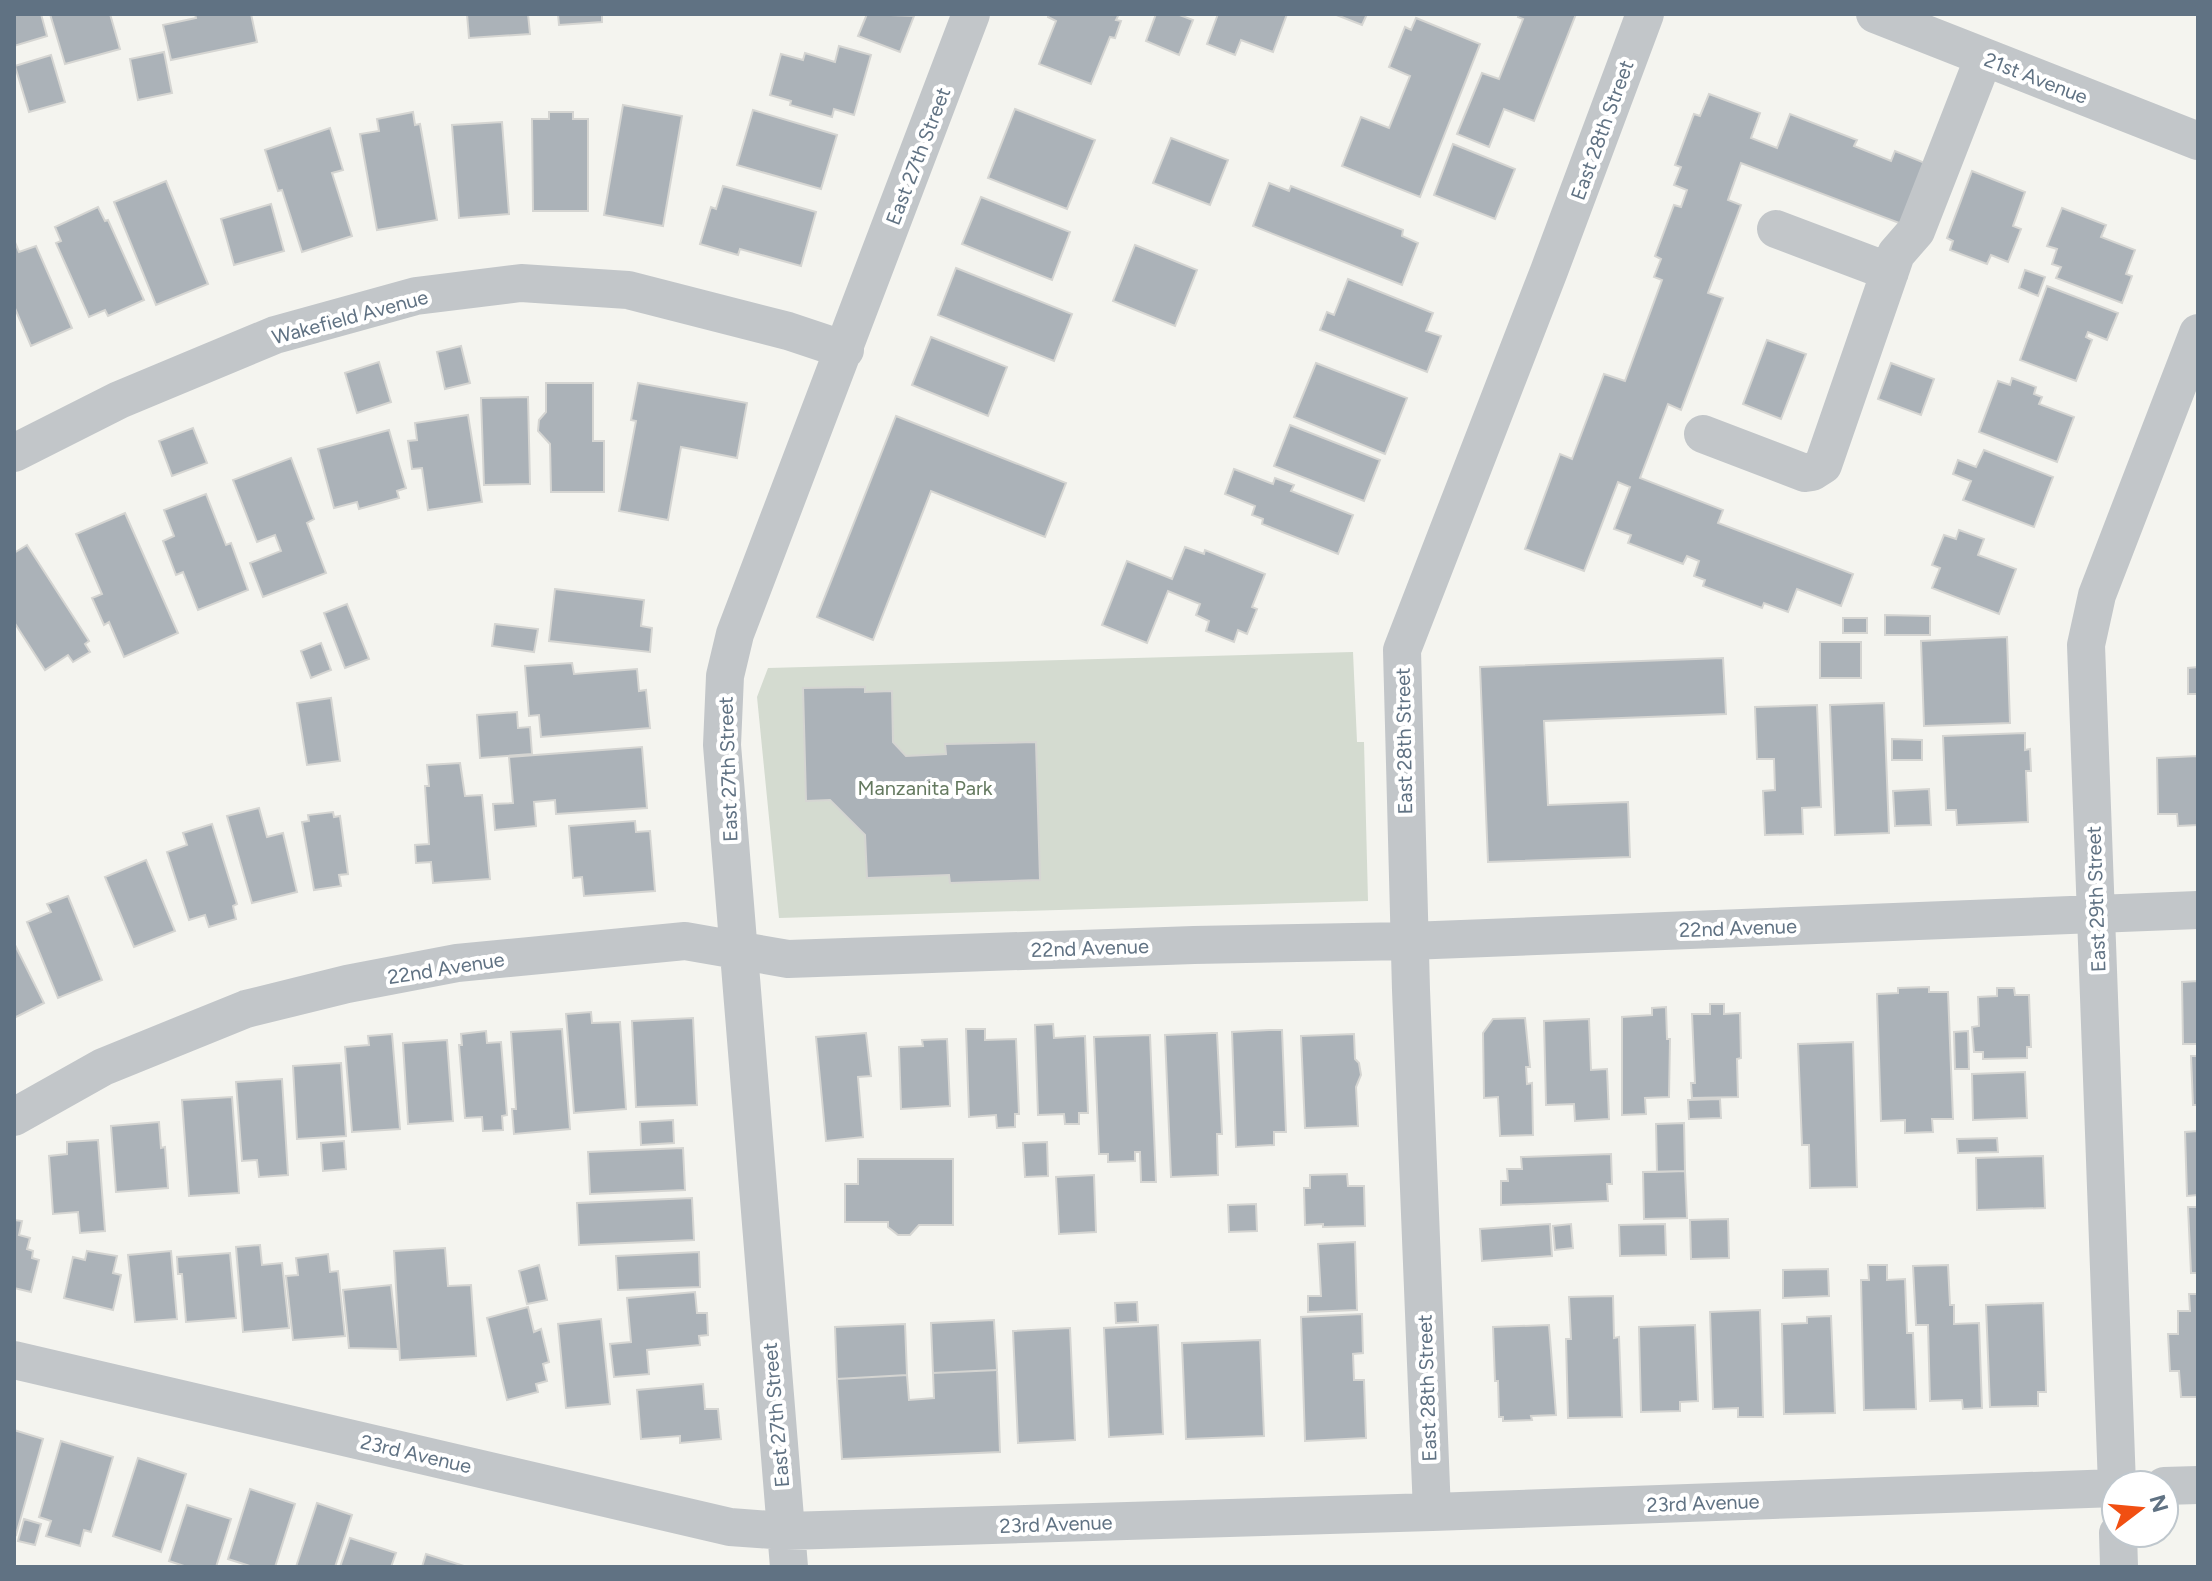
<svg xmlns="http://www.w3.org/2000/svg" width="2212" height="1581" viewBox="0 0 2212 1581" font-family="Figtree,sans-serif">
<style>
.green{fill:#d4dbd0}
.building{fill:#abb2b8;stroke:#d5d5d2;stroke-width:2}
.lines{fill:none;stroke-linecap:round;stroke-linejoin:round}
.minor{stroke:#c2c6c9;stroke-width:38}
.labels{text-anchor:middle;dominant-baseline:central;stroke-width:8;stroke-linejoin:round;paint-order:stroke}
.street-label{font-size:20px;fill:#607283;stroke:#fff}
.park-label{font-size:20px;fill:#64795f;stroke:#fff}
</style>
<rect width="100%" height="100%" fill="#f4f4ef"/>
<path class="green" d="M1353,652l4,90h7l4,159 -589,17 -22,-221 11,-29z"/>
<path class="building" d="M14,14h27l6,22 -33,10z
M50,14h60l10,35 -55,15z
M195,14h56l6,28 -86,18 -8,-35 33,-7z
M467,14h61l2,20 -61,4z
M558,14h44v8l-43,3z
M867,14l47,2 -14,36 -42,-16z
M1049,14h70l-3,6 5,1 -6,17 -5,-1 -19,47 -52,-20 17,-43 -8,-4z
M1156,14h21l16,6 -14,35 -33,-14z
M1218,14h69l-14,38 -32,-12 -6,15 -28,-11z
M1334,14h33l-5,11z
M1519,14h57l-42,107 -30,-12 -15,38 -32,-13 25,-61 17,6 24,-60 -5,-2z
M1416,18l64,26 -60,153 -78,-31 19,-49 28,11 21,-52 -21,-9 16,-40 6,3z
M839,46l32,9 -17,60 -20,-6 -2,8 -42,-12 1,-4 -21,-6 11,-41 22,6 2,-7 30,9z
M164,52l8,41 -34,7 -8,-41z
M51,55l14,47 -36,10 -14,-46z
M1709,94l51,19 -9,25 26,10 13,-34 67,26 -3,6 37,15 4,-10 35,14 -23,61 -166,-63 -13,37 13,5 -33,88 15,5 -42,112 -13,-6 -28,74 83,32 -5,13 135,51 -12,32 -44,-17 -9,23 -24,-9 -2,5 -59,-22 2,-6 -11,-4 5,-15 -12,-5 -4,8 -55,-21 3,-8 -17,-6 16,-42 -12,-5 -34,89 -59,-22 35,-95 12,5 32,-85 21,7 37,-101 -8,-3 7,-18 -6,-3 19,-51 7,2 6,-17 -13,-5 7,-18 -6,-2 19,-51 6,2z
M623,105l59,11 -19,110 -59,-11z
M1015,109l80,31 -28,69 -79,-31z
M753,110l84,25 -16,54 -84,-24z
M413,112l2,13 5,-1 17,96 -60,10 -17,-96 19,-3 -2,-12z
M549,112h24v7h15v92h-55l-1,-92h17z
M502,122l7,92 -50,4 -7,-93z
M330,128l13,42 -11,3 20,63 -50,16 -20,-62 -4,1 -13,-41z
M1171,138l57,22 -18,45 -57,-22z
M1453,144l62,25 -20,50 -61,-24z
M1972,171l53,21 -12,34 8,3 -13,33 -17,-7 -4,9 -37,-14 3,-9 -6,-3z
M166,181l42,103 -52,21 -42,-103z
M1269,183l20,8 2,-5 112,44 -1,6 16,7 -16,42 -149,-59z
M723,186l93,26 -15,54 -61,-17 -2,6 -38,-11 11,-37 5,2z
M981,197l89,35 -18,48 -90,-36z
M271,204l13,47 -50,14 -13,-46z
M98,207l7,14 3,-1 36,80 -36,16 -3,-6 -16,7 -33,-74 5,-2 -6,-14z
M2062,208l44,17 -5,12 34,13 -9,24 6,2 -10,27 -66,-25 5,-11 -9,-3 5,-15 -10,-3z
M14,240l5,12 17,-6 36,82 -41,18 -17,-40z
M1135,245l62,25 -22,56 -62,-25z
M956,268l116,46 -18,47 -116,-46z
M2025,270l20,7 -7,19 -19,-8z
M1348,279l85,34 -7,18 15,5 -14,36 -107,-42 7,-18 7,3z
M2047,286l71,27 -11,27 -19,-8 -2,5 6,3 -16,41 -56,-21z
M931,337l76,30 -19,49 -76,-31z
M1767,340l39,14 -25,65 -38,-15z
M461,346l9,37 -25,6 -8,-37z
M379,362l12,40 -34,11 -12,-40z
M1316,363l91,35 -22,56 -91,-37z
M1891,363l43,16 -13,36 -43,-16z
M2012,378l24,9 -2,7 8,3 -3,7 35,13 -17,45 -78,-30 19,-51 12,4z
M546,383h47v58h11v51h-53l-1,-48 -12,-13 1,-11 7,-8z
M638,383l109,20 -10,55 -56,-11 -13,73 -49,-9 17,-90 -5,-1z
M528,397l2,87 -46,1 -3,-87z
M468,415l14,87 -54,8 -6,-42 -10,1 -4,-28 9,-1 -2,-17z
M896,416l170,67 -21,54 -114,-46 -58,149 -56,-23z
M1290,425l90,35 -16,41 -90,-35z
M193,428l14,35 -35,13 -13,-35z
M389,430l17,58 -9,3 2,7 -40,11 -2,-7 -23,6 -16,-59z
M1984,450l69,27 -19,50 -71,-27 8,-19 -18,-7 5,-14 18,7z
M291,458l23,61 -7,4 19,50 -63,24 -13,-34 31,-12 -6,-16 -18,7 -24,-62z
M1234,469l39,15 2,-6 19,7 -3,6 62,24 -15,39 -76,-30 1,-5 -11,-4 3,-9 -30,-12z
M206,494l20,51 5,-2 17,47 -50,20 -15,-38 -7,3 -13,-34 11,-5 -10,-26z
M125,513l53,120 -54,24 -15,-35 -5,3 -12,-27 10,-4 -26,-60z
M1959,530l25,9 -6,16 38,14 -17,45 -67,-26 8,-20 -8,-3 12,-30 12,4z
M27,545l62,96 -4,3 5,8 -17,10 -5,-7 -23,15 -31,-48v-69z
M1185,547l19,7 1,-4 60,24 -13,33 5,2 -10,25 -9,-4 -4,12 -28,-11 3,-10 -13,-6 4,-11 -32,-13 -21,52 -45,-18 25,-64 45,18z
M555,589l89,11 -3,26 11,2 -2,24 -101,-11z
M347,604l22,55 -24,9 -21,-55z
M1885,615l45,1v19h-45z
M1843,618h24v15h-24z
M495,624l43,5 -4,23 -42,-6z
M2007,637l3,86 -86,3 -3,-85z
M1820,642h41v36h-41z
M321,643l10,27 -20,8 -10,-27z
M1723,658l3,56 -182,7 4,84 80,-3 2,55 -142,5 -8,-195z
M572,663l2,11 63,-5 2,22 7,-1 4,38 -109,9 -2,-22 -10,1 -4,-50z
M2198,667v27h-10v-26z
M865,687v5l27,-1 1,51 13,14 40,-2 -1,-10 91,-2 4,138 -90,3 -1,-8 -82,3 -2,-43 -35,-35 -24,1 -3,-113z
M331,698l9,63 -33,4 -10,-62z
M1884,703l5,130 -54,2 -5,-130z
M1817,705l4,102 -19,1 1,26 -38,1 -2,-44 12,-1 -1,-31h-17l-2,-52z
M517,712l1,16 12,-1 2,27 -52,4 -3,-43z
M2025,733v17l5,-1 1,22h-5l2,51 -71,3 -1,-15h-10l-3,-74z
M1892,739l30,1v20h-30z
M642,747l5,61 -91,6 -1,-14 -21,2 2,24 -41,4 -2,-26 20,-1 -4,-46z
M2198,756v69l-20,1 -1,-12h-19l-1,-56z
M460,763l5,33 17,-1 8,84 -57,4 -2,-21 -15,1 -1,-18 14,-1 -4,-58h4l-2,-21z
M1929,789l2,36 -36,1 -2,-35z
M259,808l8,29 16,-4 14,59 -45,11 -25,-87z
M333,812l1,5 6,-1 8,58 -9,1 2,11 -27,4 -12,-68 7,-1 -1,-6z
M635,821l1,11 14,-1 5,60 -71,5 -2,-19 -9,1 -4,-52z
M212,824l25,80 -4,2 3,13 -27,8 -4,-12 -16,5 -22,-68 20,-7 -4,-12z
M146,860l29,71 -41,16 -29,-70z
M68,896l34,84 -44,18 -31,-76 24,-10 -4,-8z
M14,943l30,60 -30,15z
M2198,981v63h-15l-1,-62z
M1929,987v5h19l5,127h-21l1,13 -28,1v-13l-24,1 -4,-127 21,-1v-5z
M1997,988h17l1,7h14l2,52h-4v11l-44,1v-7h-9l-2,-25 7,-1 -1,-29 19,-1z
M1710,1004h14v10l16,-1 1,45 -4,1 1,38 -46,1 -1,-15h4l-3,-69h18z
M1666,1007l1,32h3l-1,58 -24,1 1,16 -24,1v-98l30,-2v-7z
M591,1012l1,11 28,-1 6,87 -52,4 -8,-99z
M693,1018l4,87 -61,2 -4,-86z
M1525,1018l5,49h-4l1,17 5,-1 1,52 -33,1 -2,-39 -14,1 -1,-65 10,-14z
M1589,1019l2,51 16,-1 2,50 -34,2 -1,-17 -28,1 -2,-84z
M1053,1024l1,14 31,-2 3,77h-9v11h-14l-1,-10 -26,1 -3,-90z
M562,1029l8,100 -56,5 -2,-25h4l-5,-77z
M966,1029h19v11l31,-1 3,75h-4v13l-18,1 -1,-13 -27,2z
M1269,1030h13l4,102h-12v13l-38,2 -4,-115z
M486,1031l1,12 14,-1 6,73 -5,1 1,14 -20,1 -1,-14 -17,1 -6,-73h3l-1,-11z
M1968,1031l1,38h-14l-1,-37z
M866,1033l5,43 -13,1 5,60 -37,4 -10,-104z
M1212,1033h5l5,101h-5l1,41 -47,2 -6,-142z
M392,1034l8,95 -48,3 -7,-85 24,-2 -1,-9z
M1354,1034l1,25 4,4 2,12 -5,12 2,39 -53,2 -4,-92z
M1150,1035l6,147h-15l-1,-30h-5v9l-27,1v-8h-9l-5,-117z
M947,1039l3,67 -49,3 -2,-62 24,-1 -1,-6z
M447,1040l6,81 -45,3 -5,-81z
M1853,1042l4,145 -47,1 -1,-43h-7l-4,-101z
M2191,1056h7v49h-5z
M341,1063l5,73 -49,3 -4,-73z
M2025,1072l2,46 -54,2 -1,-46z
M282,1079l6,96 -29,2 -2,-17 -15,1 -6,-79z
M232,1097l7,96 -50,3 -7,-96z
M1720,1099l1,19 -32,1 -1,-19z
M673,1120l1,23 -33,2 -1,-23z
M159,1122l2,26 4,-1 3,41 -52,4 -5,-66z
M1684,1123l1,48 -28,1 -1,-48z
M2198,1131v64l-11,1 -2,-64z
M1997,1138l1,14 -40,1 -1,-14z
M98,1140l7,91 -25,2 -2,-21 -25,2 -4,-58 18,-2v-12z
M344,1141l2,28 -23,2 -2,-28z
M1047,1142l1,34 -23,1 -2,-34z
M683,1148l2,42 -95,4 -2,-42z
M1611,1154l1,30h-5l1,17 -107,4v-24h7l-1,-12h15l-1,-12z
M2043,1156l2,52 -68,2 -1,-52z
M858,1159h95v66h-34l-9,10h-12l-10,-8v-5h-43v-38h13z
M1685,1171l2,47 -43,1 -1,-47z
M1347,1174l1,12h16l1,40 -42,1v-3l-18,1 -1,-37h6v-13z
M1094,1175l2,57 -37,2 -3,-57z
M692,1198l2,42 -115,5 -2,-42z
M1256,1204l1,27 -28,1 -1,-27z
M2188,1207h10v66h-7z
M1728,1219l1,39 -38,1 -1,-39z
M14,1220l8,1 -3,14 11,3 -3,11 6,2 -1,7 7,2 -8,32 -17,-4z
M1550,1224l2,32 -70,5 -2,-32z
M1571,1224l2,24 -18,2 -2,-24z
M1665,1224l1,31 -46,1 -1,-31z
M1355,1242l2,68 -49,2v-16h13l-3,-52z
M260,1245l2,20 20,-2 7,65 -46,4 -7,-85z
M445,1248l3,38 23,-1 5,71 -76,4 -6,-109z
M87,1251l30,5 -4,17 8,2 -8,35 -49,-12 9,-41 12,3z
M171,1251l6,68 -42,3 -7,-67z
M699,1252l1,35 -82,3 -2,-34z
M230,1253l6,65 -50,4 -4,-48h-4l-1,-17z
M328,1254l2,18 8,-1 7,65 -52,4 -7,-64 12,-1 -2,-17z
M539,1265l8,35 -20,4 -8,-33z
M1868,1265h19v15l18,-1 2,54h6l3,76 -52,1 -3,-130h8z
M1948,1265l2,40h4v19l25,-1 3,85 -19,1 -1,-9 -32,1 -2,-76h-12l-3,-59z
M1828,1269l1,27 -46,2v-28z
M391,1285l7,64 -49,-1 -6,-58z
M695,1292l2,21h10l1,22 -9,1 1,9 -53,5 2,24 -35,3 -4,-33 21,-2 -4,-44z
M2189,1294h9v103h-17l-2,-26h-9l-2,-37h10v-23h12z
M1613,1296l1,42 5,-1 3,80 -54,1 -2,-79h5l-2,-42z
M1137,1302l1,20 -22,1 -1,-20z
M2043,1303l3,89h-8v14l-48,1 -4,-102z
M528,1307l6,25 7,-3 8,33 -6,2 4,17 -11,3 2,8 -31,8 -20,-82z
M1760,1310l3,107h-25v-9l-25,1 -3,-97z
M1362,1314l1,39 -10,1 1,26h10l2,58 -61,3 -4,-124z
M1831,1316l4,97 -51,1 -2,-90 25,-1v-6z
M601,1319l9,85 -44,4 -8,-84z
M994,1320l3,50 -64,3 -2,-50z
M905,1324l2,51 -70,4 -2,-52z
M1158,1325l5,109 -54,3 -5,-109z
M1549,1325l7,90 -25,1 1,4 -29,1v-4h-4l-1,-36h-3l-2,-54z
M1695,1325l3,76 -18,1v9l-39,1 -2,-85z
M1070,1328l5,112 -57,3 -5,-112z
M1260,1340l4,96 -78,3 -4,-96z
M997,1370l3,82 -158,7 -5,-80 70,-4 2,25 25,-2 -1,-25z
M703,1384l2,25h13l3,30 -41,4v-7l-39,3 -4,-49z
M14,1430l29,9 -27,96 -2,-1z
M61,1441l52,16 -22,75 -7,-2 -4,16 -34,-10 5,-15 -12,-4z
M138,1458l48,16 -25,78 -48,-16z
M250,1489l45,15 -20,63h-22l-25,-8z
M317,1503l35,12 -17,52h-39z
M187,1505l44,14 -15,48h-29l-18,-6z
M24,1519l17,5 -6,21 -17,-4z
M350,1538l46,15 -5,14h-51z
M426,1554l38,12v1h-42z"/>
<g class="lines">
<path class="minor" d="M1875,14l323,127
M1776,229l114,43
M1703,434l102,39 7,-1 11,-7 73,-211 20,-23 68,-174
M14,453l105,-53 156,-65 141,-39 105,-13 107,7 160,41 57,19
M14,1117l89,-50 143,-58 101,-25 110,-21 228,-22 103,18 406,-14 215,-4 789,-31
M14,1360l716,167 56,4 646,-19 684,-24
M2117,1485l-31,-840 11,-50 101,-262
M2164,1486l34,-1
M1432,1512l-21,-522 -9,-340 147,-379 96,-257
M2118,1533l1,34
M789,1567l-67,-822 3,-69 10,-42 236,-620"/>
</g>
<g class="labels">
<g class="street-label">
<text transform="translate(2036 78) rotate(21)">21st Avenue</text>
<text transform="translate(1602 130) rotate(-70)">East 28th Street</text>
<text transform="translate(918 156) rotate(-69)">East 27th Street</text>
<text transform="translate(350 317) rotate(-15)">Wakefield Avenue</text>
<text transform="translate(1404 741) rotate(-91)">East 28th Street</text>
<text transform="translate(728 769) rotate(-92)">East 27th Street</text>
<text transform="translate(2096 899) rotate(-92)">East 29th Street</text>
<text transform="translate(1738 928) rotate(-2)">22nd Avenue</text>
<text transform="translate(1090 948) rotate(-2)">22nd Avenue</text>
<text transform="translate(446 968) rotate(-9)">22nd Avenue</text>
<text transform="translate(1427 1388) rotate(-92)">East 28th Street</text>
<text transform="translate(776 1415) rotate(-95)">East 27th Street</text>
<text transform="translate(416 1454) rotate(13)">23rd Avenue</text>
<text transform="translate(1703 1503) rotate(-2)">23rd Avenue</text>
<text transform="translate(1056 1524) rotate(-2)">23rd Avenue</text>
</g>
<g class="park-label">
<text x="925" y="788">Manzanita Park</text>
</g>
</g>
<rect width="2212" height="1581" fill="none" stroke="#607283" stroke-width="32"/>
<g transform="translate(2140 1509) rotate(74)"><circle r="38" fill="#ffffff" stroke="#bfc7cd" stroke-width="2"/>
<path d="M0-6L14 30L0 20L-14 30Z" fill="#f14f12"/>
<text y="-12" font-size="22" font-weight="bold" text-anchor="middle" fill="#607283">N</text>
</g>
</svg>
